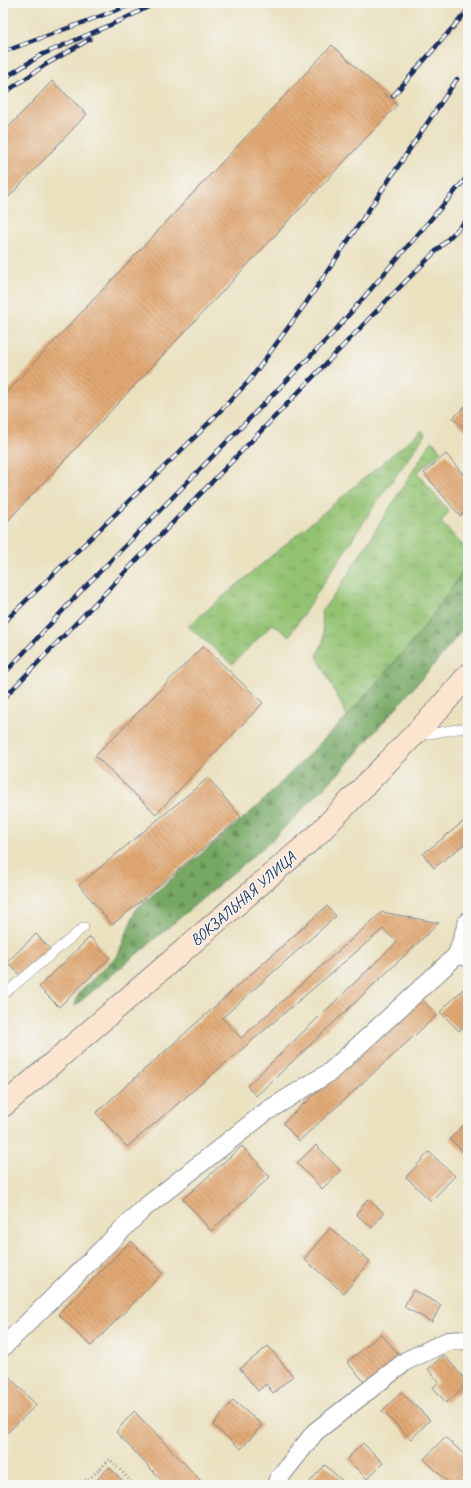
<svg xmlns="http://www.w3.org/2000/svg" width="471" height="1488" viewBox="0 0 471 1488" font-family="Caveat,sans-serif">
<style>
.grass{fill:url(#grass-tufts);stroke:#577868}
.forest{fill:url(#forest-firs);stroke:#486c60}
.building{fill:url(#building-back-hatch)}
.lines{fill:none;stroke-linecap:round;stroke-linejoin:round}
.lane-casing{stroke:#82888e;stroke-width:10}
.street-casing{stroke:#82888e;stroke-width:20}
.secondary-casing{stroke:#82888e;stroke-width:24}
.path{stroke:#82888e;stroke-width:2.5;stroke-dasharray:1 3;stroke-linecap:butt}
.lane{stroke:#fff;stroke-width:9}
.street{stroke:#fff;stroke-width:18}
.secondary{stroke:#fce5cf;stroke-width:22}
.rail-casing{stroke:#1b2f5e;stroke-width:4.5}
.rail{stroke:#f6f6f2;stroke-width:3;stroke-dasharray:9;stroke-linecap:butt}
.labels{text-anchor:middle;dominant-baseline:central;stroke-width:3;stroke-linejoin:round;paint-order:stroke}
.street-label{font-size:16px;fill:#1b2f5e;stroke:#f6f6f2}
</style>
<defs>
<pattern id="grass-tufts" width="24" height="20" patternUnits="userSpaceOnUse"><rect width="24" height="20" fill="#93c271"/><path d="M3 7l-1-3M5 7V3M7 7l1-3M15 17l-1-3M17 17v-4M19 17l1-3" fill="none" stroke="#779e60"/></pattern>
<pattern id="forest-firs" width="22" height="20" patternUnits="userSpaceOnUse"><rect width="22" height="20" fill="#76a863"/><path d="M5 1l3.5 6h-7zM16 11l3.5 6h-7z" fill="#608955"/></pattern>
<pattern id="building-back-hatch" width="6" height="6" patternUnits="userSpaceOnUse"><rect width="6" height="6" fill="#e2a973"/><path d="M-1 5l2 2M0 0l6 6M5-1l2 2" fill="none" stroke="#b68a62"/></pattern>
</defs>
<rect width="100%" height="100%" fill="#f6f6f2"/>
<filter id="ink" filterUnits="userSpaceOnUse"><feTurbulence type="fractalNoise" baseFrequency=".025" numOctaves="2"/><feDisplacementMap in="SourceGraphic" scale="8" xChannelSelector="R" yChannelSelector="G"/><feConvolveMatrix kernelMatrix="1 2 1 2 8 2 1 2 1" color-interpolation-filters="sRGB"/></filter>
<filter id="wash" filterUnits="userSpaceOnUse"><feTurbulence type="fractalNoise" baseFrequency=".012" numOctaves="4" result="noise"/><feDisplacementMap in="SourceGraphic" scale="16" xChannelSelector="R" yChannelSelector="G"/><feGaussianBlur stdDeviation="0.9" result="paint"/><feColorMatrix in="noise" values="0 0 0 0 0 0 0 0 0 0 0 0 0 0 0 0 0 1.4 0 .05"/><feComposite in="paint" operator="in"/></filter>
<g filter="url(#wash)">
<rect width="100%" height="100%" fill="#eae1bf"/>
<path class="grass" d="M422,430l3,5 -49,68 -87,133 -16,-12 -41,40 -44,-38z
M432,441l9,10 -24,22 32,38 -8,11 27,29v14l-49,69 -72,82 -30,-60 7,-17 -3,-27 16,-21z"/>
<path class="forest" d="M468,565v57l-24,31 -106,121 -67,67 -196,165 4,-14 39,-37 18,-46 123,-104 88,-89 72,-82z"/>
<g id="blocks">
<path class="building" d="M332,45l65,60 -394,421v-130z
M52,81l35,33 -84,89v-70z
M468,403v29l-15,-14z
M446,454l22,26v29l-8,7 -36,-43z
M203,646l60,57 -107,111 -61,-58z
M208,778l33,39 -129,108 -33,-40z
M468,818v23l-34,27 -11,-14z
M327,906l9,10 -114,102 19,20 141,-126 57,11 -183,173 -9,-10 150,-144 -14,-13 -256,218 -31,-34z
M36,934l14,15 -29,27 -14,-14z
M90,937l20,21 -51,49 -20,-20z
M468,984v39l-9,8 -19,-19z
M421,998l16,17 -138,126 -16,-18z
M468,1120v36l-18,-17z
M316,1145l25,26 -19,18 -25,-26z
M242,1146l28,31 -59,54 -28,-32z
M429,1152l26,24 -24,25 -25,-24z
M368,1199l16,14 -12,15 -16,-14z
M330,1228l40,33 -26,32 -40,-34z
M131,1241l32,32 -72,73 -33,-32z
M413,1290l28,15 -9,17 -28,-15z
M381,1334l20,23 -33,29 -21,-24z
M268,1346l25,30 -20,17 -7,-9 -8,7 -18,-22z
M444,1355l24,28 -22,20 -13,-16 6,-5 -11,-13z
M5,1372l31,33 -33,32v-63z
M401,1392l29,28 -19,19 -29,-28z
M233,1400l29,25 -21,24 -28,-24z
M134,1411l71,74h-39l-50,-53z
M445,1437l23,21v18l-8,9h-9l-27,-26z
M363,1443l20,20 -16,16 -20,-20z
M325,1465l22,20h-40z
M109,1467l18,18h-35z"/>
</g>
</g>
<g filter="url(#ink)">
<use href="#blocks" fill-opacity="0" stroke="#82888e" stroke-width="1"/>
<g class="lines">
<g class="lane-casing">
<path id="lane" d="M418,736l50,-9
M3,995l81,-68"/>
</g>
<g class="street-casing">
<path id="street" d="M457,955l11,-34
M3,1347l140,-138 124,-98 63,-39 127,-117 11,2
M276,1485l3,-7 36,-46 91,-71 42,-20 20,-1"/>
</g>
<g class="secondary-casing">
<path id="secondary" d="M3,1106l313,-270 123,-127 29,-34"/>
</g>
<path class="path" d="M74,1485l14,-6
M83,1485l27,-26 24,26"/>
<use href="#lane" class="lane"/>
<use href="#street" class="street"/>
<use href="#secondary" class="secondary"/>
<g class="rail-casing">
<path id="rail" d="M3,52l133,-49
M3,79l38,-24 83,-36 32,-16
M3,94l42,-29 45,-26
M393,96l75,-86
M3,623l196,-190 50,-52 57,-78 151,-224
M3,675l78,-84 253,-259 134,-156
M3,699l387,-402 78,-78"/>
</g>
<use href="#rail" class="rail"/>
</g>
</g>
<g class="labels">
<g class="street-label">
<text transform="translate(243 899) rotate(-41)">ВОКЗАЛЬНАЯ УЛИЦА</text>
</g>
</g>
<rect width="471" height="1488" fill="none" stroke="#f6f6f2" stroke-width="16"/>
</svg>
